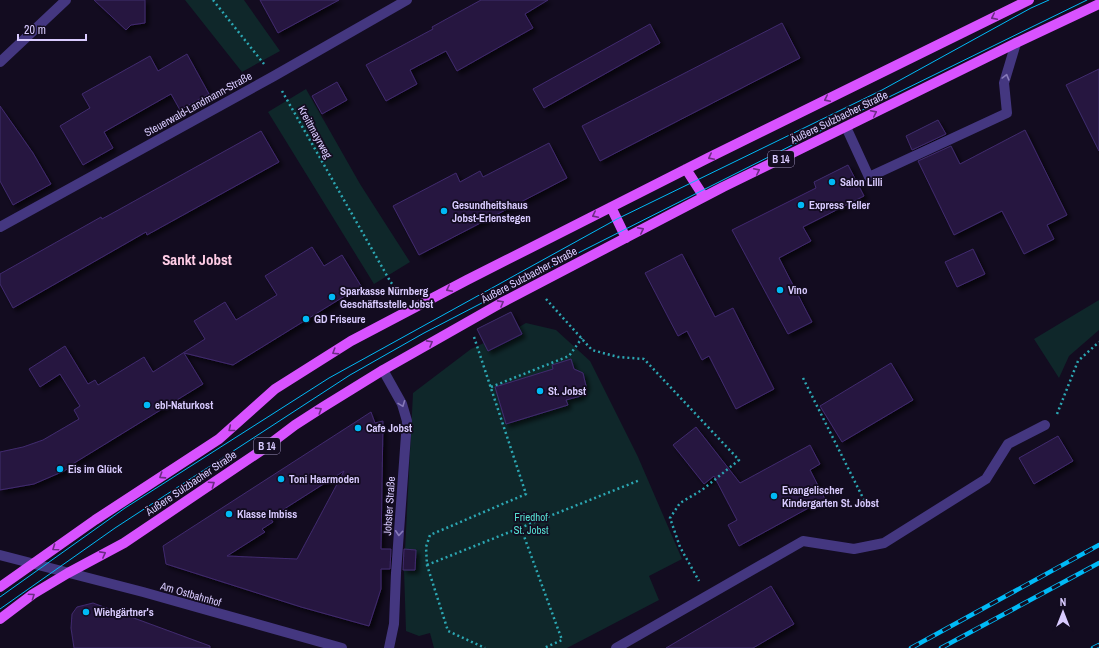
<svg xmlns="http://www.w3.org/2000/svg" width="1099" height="648" viewBox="0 0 1099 648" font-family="'Archivo Narrow',sans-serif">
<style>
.green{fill:#0f272a}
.building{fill:#261841;stroke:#412a6e;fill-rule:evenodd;filter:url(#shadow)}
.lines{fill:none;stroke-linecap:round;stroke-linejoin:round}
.path{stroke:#2ca7b3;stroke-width:2.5;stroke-dasharray:2 3;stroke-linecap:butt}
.service{stroke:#443780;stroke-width:10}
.minor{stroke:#443780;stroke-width:10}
.primary{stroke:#d852ff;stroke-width:10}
.tram{stroke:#00baf6;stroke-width:1}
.rail-casing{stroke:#00baf6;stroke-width:4.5}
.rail{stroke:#130c20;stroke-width:3;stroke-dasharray:9;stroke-linecap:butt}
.oneway{stroke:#6c2c84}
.oneway2{stroke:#877ab9}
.poi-dot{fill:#00baf6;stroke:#130c20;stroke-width:1.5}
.labels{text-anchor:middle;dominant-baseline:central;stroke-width:3.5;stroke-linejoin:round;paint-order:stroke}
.shield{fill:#130c20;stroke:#9e92bc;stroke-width:1}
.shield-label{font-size:10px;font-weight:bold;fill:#d9cbff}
.street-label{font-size:11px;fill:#d9cbff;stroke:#130c20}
.poi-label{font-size:11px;font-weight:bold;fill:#d9cbff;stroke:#130c20;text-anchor:start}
.park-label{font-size:11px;fill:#56e0d2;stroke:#130c20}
.district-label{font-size:15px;font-weight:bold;fill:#ffcde6;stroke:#130c20}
</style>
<defs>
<filter id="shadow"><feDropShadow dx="3.5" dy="3.5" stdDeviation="2" flood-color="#0009"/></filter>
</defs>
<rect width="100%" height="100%" fill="#130c20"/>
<path class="green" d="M185,0h59l36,51 -38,21z
M306,89l54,95 50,78 -36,22 -106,-172z
M1099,300v30l-30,26 -10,22 -25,-39z
M526,323l30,7 34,31 48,96 44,102 -33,17 10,24 -92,48h-133l-4,-15 -11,3 -13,-5 -2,-61 9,-177 58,-44 13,-6 4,8 34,-17 -3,-7z"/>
<path class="building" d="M94,0h51v23l-14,2 -5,5z
M260,0h79l-61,33z
M481,0h67l-23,14 8,14 -76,43 -11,-20 -36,19 7,14 -31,17 -20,-36 67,-36 -1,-2z
M782,23l18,35 -200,103 -18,-35z
M650,24l10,19 -116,65 -11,-19z
M187,54l22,40 -29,16 -9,-16 -23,13 -44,25 9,16 -30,17 -23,-39 30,-18 -8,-14 68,-38 8,15z
M1099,69v82l-33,-66z
M337,82l10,18 -25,14 -10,-18z
M0,106l33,47 18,31 -38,21 -13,-24z
M938,120l8,14 -34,16 -6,-14z
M1025,130l42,85 -20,10 7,14 -30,15 -22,-43 -48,24 -36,-74 33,-15 9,18z
M261,131l18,31 -132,73 -1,-3 -133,76 -13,-24v-10l101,-57 1,2z
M549,143l18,35 -148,77 -26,-49 63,-33 4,9 20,-11 3,6z
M848,165l16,31 -61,31 8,14 -32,17 33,64 -24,12 -56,-104 84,-42 -2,-6z
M312,247l12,19 18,-11 19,31 -128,79 -49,-12 19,31 -132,81 1,1 -8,5 -30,13 -34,6v-38l23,-5 20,-7 36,-21 -5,-9 6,-4 -20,-32 -20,13 -11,-18 36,-23 23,38 7,-4 3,5 46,-28 9,15 52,-33 -11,-18 31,-19 11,18 41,-25 -12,-19z
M973,249l12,25 -28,13 -12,-25z
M682,254l33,63 18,-9 41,81 -38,20 -27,-53 -7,4 -15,-29 -9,5 -33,-63z
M511,312l11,22 -34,17 -11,-22z
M571,359l3,10 9,4 3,13 -5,10 -15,4 2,5 -62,19 -11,-37 58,-18 -1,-4z
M891,363l22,37 -71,42 -22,-36z
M371,412l4,11 8,-2 -2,128h10l-1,20h-9v20l-12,37 -68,-19 -135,-43 -3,-18zM344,471l-47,88 -70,-3 38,-24 -3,-3 11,-7 -3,-4z
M696,427l44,56 70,-38 10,19 -10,6 15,29 -86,47 -11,-21 9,-5 -23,-44 -10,8 -31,-39z
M1058,436l15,25 -39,23 -15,-26z
M404,549l12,1 -1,20h-12z
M771,586l23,38 -41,24h-87z
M93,603l117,43v2h-136l-3,-20 1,-14 5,-7z"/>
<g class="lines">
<path class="path" d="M213,0l51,64
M282,91l108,190 11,15
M546,299l46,51 26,7 26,2 95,101 -37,30 -22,13 -10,15 10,29 19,34
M474,337l52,157 -96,41 -4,12 1,18 21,66 37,17
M803,378l64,128
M491,387l78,-31 13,-18
M1057,414l21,-53 21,-19
M521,528l41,112 -18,8
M427,565l213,-85"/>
<path class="service" d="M846,127l23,50 138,-64 -3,-30 12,-40
M616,648l187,-107 51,8 30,-6 102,-64 22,-35 37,-19"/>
<path class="minor" d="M0,62l66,-62
M0,227l274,-151 133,-76
M383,370l19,34 5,17 -11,152 -2,51 -5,24
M0,555l143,37 199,56"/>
<path class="primary" d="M686,169l18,28
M611,207l15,31
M0,587l95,-67 124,-81 56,-50 76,-48 116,-61 241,-122 321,-158
M0,619l33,-25 35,-21 56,-30 138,-93 33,-25 28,-18 60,-37 118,-67 222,-116 293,-144 83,-39"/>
<path class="tram" d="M0,597l125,-89 204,-130 288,-159 265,-129 149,-82 18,-8
M0,609l115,-81 235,-153 74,-42 160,-83 258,-130 245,-120"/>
<g class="rail-casing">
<path id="rail" d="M911,648l188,-103
M941,648l158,-85
M1093,648l6,-3"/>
</g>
<use href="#rail" class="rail"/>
</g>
<defs><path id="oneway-chevron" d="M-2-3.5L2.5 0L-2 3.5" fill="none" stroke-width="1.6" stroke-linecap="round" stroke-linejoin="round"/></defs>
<g class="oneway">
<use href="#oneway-chevron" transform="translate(994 17) rotate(154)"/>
<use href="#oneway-chevron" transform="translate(827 99) rotate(154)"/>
<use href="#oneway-chevron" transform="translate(874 113) rotate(-26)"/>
<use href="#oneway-chevron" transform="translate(711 157) rotate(153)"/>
<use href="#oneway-chevron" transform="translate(757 171) rotate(-26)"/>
<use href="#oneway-chevron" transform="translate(595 215) rotate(153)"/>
<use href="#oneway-chevron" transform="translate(641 230) rotate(-27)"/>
<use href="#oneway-chevron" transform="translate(449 289) rotate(153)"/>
<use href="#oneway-chevron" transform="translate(501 303) rotate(-29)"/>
<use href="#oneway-chevron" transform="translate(430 343) rotate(-29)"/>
<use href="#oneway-chevron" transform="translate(335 352) rotate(148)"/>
<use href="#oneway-chevron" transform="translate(319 410) rotate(-32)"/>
<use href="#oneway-chevron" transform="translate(231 429) rotate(141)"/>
<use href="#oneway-chevron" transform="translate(162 476) rotate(147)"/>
<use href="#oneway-chevron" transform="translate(212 484) rotate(-34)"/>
<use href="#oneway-chevron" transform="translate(55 548) rotate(145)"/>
<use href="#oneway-chevron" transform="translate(103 554) rotate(-28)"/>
<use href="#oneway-chevron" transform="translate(32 596) rotate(-35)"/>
</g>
<g class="oneway2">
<use href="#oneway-chevron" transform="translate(1006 77) rotate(-75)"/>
<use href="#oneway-chevron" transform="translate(402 404) rotate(69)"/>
<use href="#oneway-chevron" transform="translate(399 533) rotate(94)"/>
</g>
<g class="poi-dot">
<circle cx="832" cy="182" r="4"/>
<circle cx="801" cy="205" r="4"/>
<circle cx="444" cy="211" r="4"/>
<circle cx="780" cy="290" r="4"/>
<circle cx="332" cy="297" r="4"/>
<circle cx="306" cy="319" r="4"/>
<circle cx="540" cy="391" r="4"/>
<circle cx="147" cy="405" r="4"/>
<circle cx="358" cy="428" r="4"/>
<circle cx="60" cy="469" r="4"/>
<circle cx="281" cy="479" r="4"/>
<circle cx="774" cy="496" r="4"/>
<circle cx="229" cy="514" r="4"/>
<circle cx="86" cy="612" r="4"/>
</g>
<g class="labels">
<g class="shield">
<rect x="768" y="151" width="26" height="16" rx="3"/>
<rect x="254" y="438" width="26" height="16" rx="3"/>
</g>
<g class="shield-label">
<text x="781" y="159">B 14</text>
<text x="267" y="446">B 14</text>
</g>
<g class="street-label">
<text transform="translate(198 104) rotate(-29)">Steuerwald-Landmann-Straße</text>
<text transform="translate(839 117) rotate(-26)">Äußere Sulzbacher Straße</text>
<text transform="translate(315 132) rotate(61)">Kreittmayrweg</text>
<text transform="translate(529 275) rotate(-28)">Äußere Sulzbacher Straße</text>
<text transform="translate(191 483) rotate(-34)">Äußere Sulzbacher Straße</text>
<text transform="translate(389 506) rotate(-86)">Jobster Straße</text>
<text transform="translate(191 594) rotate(16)">Am Ostbahnhof</text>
</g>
<g class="poi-label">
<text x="840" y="182">Salon Lilli</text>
<text x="452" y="205">Gesundheitshaus<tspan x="452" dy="13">Jobst-Erlenstegen</tspan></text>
<text x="809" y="205">Express Teller</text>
<text x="788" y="290">Vino</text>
<text x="340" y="291">Sparkasse Nürnberg<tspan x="340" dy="13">Geschäftsstelle Jobst</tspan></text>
<text x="314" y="319">GD Friseure</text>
<text x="548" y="391">St. Jobst</text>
<text x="155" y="405">ebl-Naturkost</text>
<text x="366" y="428">Cafe Jobst</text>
<text x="68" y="469">Eis im Glück</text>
<text x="289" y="479">Toni Haarmoden</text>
<text x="782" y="490">Evangelischer<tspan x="782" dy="13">Kindergarten St. Jobst</tspan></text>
<text x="237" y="514">Klasse Imbiss</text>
<text x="94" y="612">Wiehgärtner's</text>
</g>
<g class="park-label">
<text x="531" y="517">Friedhof<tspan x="531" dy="13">St. Jobst</tspan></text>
</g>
<g class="district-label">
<text x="197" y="259">Sankt Jobst</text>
</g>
</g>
<g transform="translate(1063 612)" stroke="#130c20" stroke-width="3" paint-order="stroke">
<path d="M0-3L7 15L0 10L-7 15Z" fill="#d9cbff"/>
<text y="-6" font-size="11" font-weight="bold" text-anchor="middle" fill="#d9cbff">N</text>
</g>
<path d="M18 34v6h68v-6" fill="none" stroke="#d9cbff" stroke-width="2"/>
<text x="24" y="34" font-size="12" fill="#d9cbff" stroke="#130c20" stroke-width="3" paint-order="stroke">20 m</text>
</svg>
